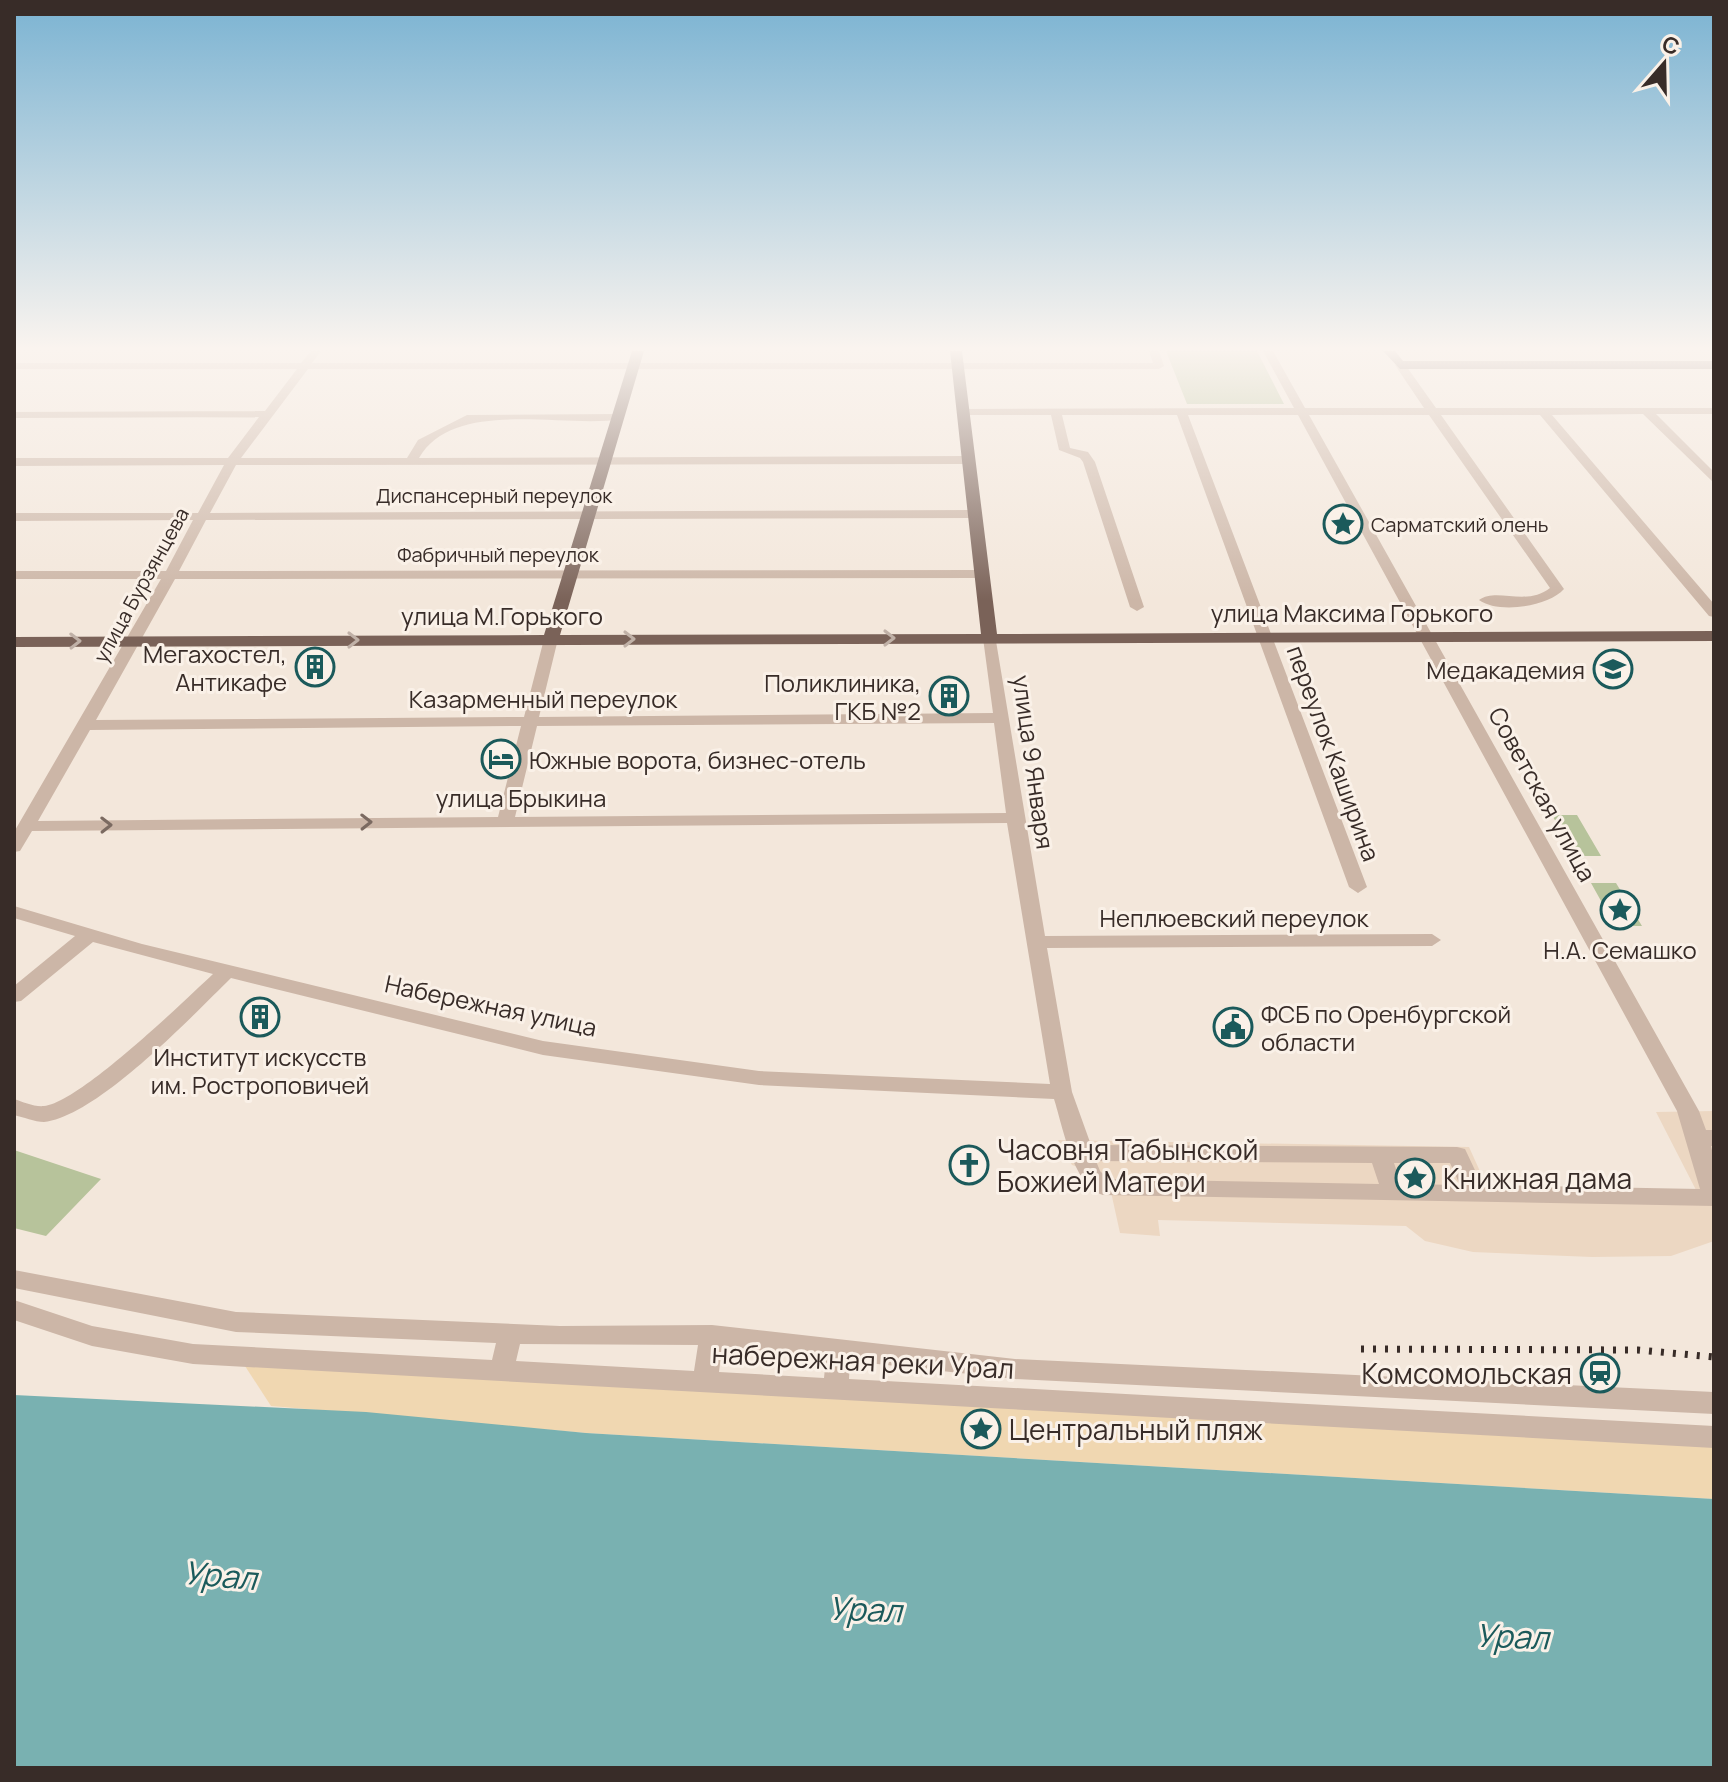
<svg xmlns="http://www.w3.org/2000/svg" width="1728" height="1782" viewBox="0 0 1728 1782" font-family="Manrope,sans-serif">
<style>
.green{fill:#b7c39b}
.sand{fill:#f0d7b1}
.plaza{fill:#ecd7c2}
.water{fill:#79b1b1}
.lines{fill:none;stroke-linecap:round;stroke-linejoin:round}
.minor{fill:#ccb6a7;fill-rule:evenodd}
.major{fill:#7a6258;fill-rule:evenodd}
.rail{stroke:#382c28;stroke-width:7;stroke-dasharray:3 9;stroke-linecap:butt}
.oneway{stroke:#c0b1a7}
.oneway2{stroke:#7b6a61}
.labels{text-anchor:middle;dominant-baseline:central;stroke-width:6;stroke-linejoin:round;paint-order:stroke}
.far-street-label{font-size:20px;fill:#382c28;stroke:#faf1e8}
.far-poi-label{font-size:20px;fill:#382c28;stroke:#faf1e8;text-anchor:start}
.street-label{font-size:24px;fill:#382c28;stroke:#faf1e8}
.poi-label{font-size:24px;fill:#382c28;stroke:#faf1e8;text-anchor:end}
.near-poi-label{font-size:28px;fill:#382c28;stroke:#faf1e8;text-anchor:start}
.near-street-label{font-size:28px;fill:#382c28;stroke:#faf1e8}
.near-water-label{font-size:32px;font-style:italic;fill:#1b5a5b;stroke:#faf1e8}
</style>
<rect width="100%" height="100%" fill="#f3e7db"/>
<path class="green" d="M1166,351h91l27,53h-97z
M1552,815h25l24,41h-26z
M1591,883h25l26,43h-27z
M14,1150l87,29 -55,57 -32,-8z"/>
<path class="sand" d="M245,1366l1469,79v54l-1128,-66 -315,-27z"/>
<path class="plaza" d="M1714,1111v130l-43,15 -79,1 -119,-5 -48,-11 -19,-15 -248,-6 2,16 -40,-3 -9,-41 -25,-3 -5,-21 -9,-3 -14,-25 411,7 19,42 208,1 -40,-78z"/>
<path class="water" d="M14,1395l352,17 220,21 1128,66v269h-1700z"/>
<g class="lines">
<path class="minor" d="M311,351h10l-9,12h841l-4,-12h10l5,15 -5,3h-851l-67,89h166l11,-18 49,-25 151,-1 6,3 -2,2c-58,10 -168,-22 -203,39l548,-2 6,4 -6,4 -731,1 -26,48 764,-3 6,4 -6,4 -768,2 -27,51 803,-1 7,4 -7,4 -807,1 -79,141 428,-3 20,-78 7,-4 7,4 -19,78 454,-4 -10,-75 2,-3h10l50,301 387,-2 9,6 -9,6 -385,2 25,144 19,53 366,2 8,2 17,36 218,4 -23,-78 -379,-696h-110l179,472 -9,6 -9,-6 -172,-472h-115l8,33 18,4 7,10 49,145 -7,4 -7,-4 -47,-145 -3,-4 -21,-8 -8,-35h-88l-6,-3 6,-3 331,-1 -31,-57h10l32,57h119l-29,-43 5,-3 4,1 32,45h278v6h-58l58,58v11l-71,-69 -91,1 162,189v13l-5,-1 -169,-201h-99l123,174c-16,18 -66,25 -85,11 18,-13 47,7 71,-12l-121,-173h-120l390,696 7,19h8v16h-3l3,13v47l-611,-11c-30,-9 -40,-68 -49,-96l-295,-14 -216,-30 -312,-77c-39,38 -133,138 -187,144 -9,0 -21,-5 -30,-7v-16c9,3 20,8 30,7 35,-3 140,-105 169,-132l-120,-32 -72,59 -7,1v-16l61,-50 -61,-18v-12l128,38 401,97 216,30 291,13 -43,-261 -975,8 -12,20 -6,1v-20l147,-253h-147v-8h152l27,-51 -179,1v-8h184l26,-48 -210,1v-8h214l31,-41 -245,1v-6l251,-1 32,-42h-283v-6h287zM994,723l12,90 -491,4 22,-91zM521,726l-23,91 -460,4 52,-91zM1096,1161l276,2 7,21 -271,-5 -8,-8zM1394,1163h56l10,22 -59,-1z
M14,1270l222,42 324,14 152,-1 303,34 699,33v22l-699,-35 -165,-18 -1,18 865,47v22l-1521,-84 -101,-18 -78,-26v-20l78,26 101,18 299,16 4,-17 -260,-11 -222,-44zM520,1344l178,1 -4,26 -178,-10zM722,1346l104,12 -2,20 -105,-6z"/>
<path class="major" d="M632,351h12l-84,284 421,-1 -31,-283h12l35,283 717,-3v10l-1700,6v-10l530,-2z
M1383,351h12l8,10h311v8h-314z"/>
<path class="rail" d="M1361,1349l277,1 76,7"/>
</g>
<defs><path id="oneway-chevron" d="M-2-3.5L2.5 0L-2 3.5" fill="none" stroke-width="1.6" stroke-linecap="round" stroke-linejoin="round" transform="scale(2)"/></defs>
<g class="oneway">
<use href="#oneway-chevron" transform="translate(889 638)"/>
<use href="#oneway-chevron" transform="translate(629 639)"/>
<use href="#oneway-chevron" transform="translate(353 640)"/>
<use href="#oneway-chevron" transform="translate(75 641) rotate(-1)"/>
</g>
<g class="oneway2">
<use href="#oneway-chevron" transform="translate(366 822) rotate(-1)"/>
<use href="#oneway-chevron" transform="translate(106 825) rotate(-1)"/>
</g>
<linearGradient id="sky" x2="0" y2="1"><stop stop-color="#7bb3d2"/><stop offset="0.58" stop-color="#faf4ef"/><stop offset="1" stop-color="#faf4ef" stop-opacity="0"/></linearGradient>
<rect width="1728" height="601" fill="url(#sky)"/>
<defs>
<g id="sight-ring" transform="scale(2)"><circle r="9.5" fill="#faf1e8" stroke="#1b5a5b" stroke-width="1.5"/><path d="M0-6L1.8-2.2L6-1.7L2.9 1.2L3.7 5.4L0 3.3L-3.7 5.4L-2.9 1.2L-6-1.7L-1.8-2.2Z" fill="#1b5a5b"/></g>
<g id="building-ring" transform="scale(2)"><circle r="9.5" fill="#faf1e8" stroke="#1b5a5b" stroke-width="1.5"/><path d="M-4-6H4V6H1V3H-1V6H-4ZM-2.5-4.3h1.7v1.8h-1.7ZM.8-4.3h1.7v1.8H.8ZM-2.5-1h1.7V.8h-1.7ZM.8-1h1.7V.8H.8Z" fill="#1b5a5b"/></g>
<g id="university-ring" transform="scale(2)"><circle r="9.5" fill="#faf1e8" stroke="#1b5a5b" stroke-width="1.5"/><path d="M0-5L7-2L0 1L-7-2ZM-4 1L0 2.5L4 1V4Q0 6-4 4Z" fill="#1b5a5b"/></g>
<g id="hotel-ring" transform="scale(2)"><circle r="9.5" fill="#faf1e8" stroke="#1b5a5b" stroke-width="1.5"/><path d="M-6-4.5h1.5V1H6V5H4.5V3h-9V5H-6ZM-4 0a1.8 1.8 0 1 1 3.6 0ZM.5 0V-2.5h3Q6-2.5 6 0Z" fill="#1b5a5b"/></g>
<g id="civic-ring" transform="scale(2)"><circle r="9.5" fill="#faf1e8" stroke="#1b5a5b" stroke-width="1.5"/><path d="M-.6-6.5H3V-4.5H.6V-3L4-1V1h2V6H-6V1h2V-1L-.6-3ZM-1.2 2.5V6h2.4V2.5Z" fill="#1b5a5b"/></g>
<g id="church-ring" transform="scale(2)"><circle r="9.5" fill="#faf1e8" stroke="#1b5a5b" stroke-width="1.5"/><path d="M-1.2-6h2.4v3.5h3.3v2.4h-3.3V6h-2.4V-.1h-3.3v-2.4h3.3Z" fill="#1b5a5b"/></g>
<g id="station-ring" transform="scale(2)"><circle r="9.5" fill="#faf1e8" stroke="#1b5a5b" stroke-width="1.5"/><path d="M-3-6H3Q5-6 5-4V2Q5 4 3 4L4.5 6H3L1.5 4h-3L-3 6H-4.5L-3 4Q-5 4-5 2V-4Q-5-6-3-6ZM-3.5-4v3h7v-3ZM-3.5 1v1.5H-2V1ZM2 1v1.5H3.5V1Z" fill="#1b5a5b"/></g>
</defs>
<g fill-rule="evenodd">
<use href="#sight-ring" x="1343" y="524"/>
<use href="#building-ring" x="315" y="667"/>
<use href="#university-ring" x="1613" y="669"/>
<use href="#building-ring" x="949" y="696"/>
<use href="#hotel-ring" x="501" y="759"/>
<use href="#sight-ring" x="1620" y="910"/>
<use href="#building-ring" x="260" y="1017"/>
<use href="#civic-ring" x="1233" y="1027"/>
<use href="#church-ring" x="969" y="1165"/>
<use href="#sight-ring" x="1415" y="1178"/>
<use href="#station-ring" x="1600" y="1373"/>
<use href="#sight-ring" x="981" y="1429"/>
</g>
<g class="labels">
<g class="far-street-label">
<text x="494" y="495">Диспансерный переулок</text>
<text x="498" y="554">Фабричный переулок</text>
<text transform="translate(141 585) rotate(-61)">улица Бурзянцева</text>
</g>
<g class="far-poi-label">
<text x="1371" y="524">Сарматский олень</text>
</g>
<g class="street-label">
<text x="1352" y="612">улица Максима Горького</text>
<text x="502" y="615">улица М.Горького</text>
<text x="543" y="698">Казарменный переулок</text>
<text transform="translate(1334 753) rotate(70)">переулок Каширина</text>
<text transform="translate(1034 762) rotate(82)">улица 9 Января</text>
<text transform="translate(1543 794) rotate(61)">Советская улица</text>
<text x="521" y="797">улица Брыкина</text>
<text x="1234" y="917">Неплюевский переулок</text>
<text transform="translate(491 1005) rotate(12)">Набережная улица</text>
</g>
<g class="poi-label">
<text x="287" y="653">Мегахостел,<tspan x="287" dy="28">Антикафе</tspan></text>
<text x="1585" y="669">Медакадемия</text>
<text x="921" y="682">Поликлиника,<tspan x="921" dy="28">ГКБ №2</tspan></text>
<text x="529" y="759" text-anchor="start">Южные ворота, бизнес-отель</text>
<text x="1620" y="949" text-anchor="middle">Н.А. Семашко</text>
<text x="1261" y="1013" text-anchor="start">ФСБ по Оренбургской<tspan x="1261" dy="28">области</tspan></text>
<text x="260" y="1056" text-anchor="middle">Институт искусств<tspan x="260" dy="28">им. Ростроповичей</tspan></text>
</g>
<g class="near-poi-label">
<text x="997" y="1149">Часовня Табынской<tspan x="997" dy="32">Божией Матери</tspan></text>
<text x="1443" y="1178">Книжная дама</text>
<text x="1572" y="1373" text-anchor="end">Комсомольская</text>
<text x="1009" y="1429">Центральный пляж</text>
</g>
<g class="near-street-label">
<text transform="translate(863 1360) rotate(3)">набережная реки Урал</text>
</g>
<g class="near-water-label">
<text transform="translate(220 1575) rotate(5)">Урал</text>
<text transform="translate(865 1609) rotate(2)">Урал</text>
<text transform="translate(1512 1636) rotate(2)">Урал</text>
</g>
</g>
<rect width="1728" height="1782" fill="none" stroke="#382c28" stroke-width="32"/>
<g transform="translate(1664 64) rotate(20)" stroke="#faf1e8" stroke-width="6" paint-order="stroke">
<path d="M0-6L14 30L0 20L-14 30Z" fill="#382c28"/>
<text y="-12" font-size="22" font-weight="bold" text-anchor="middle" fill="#382c28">С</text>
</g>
</svg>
